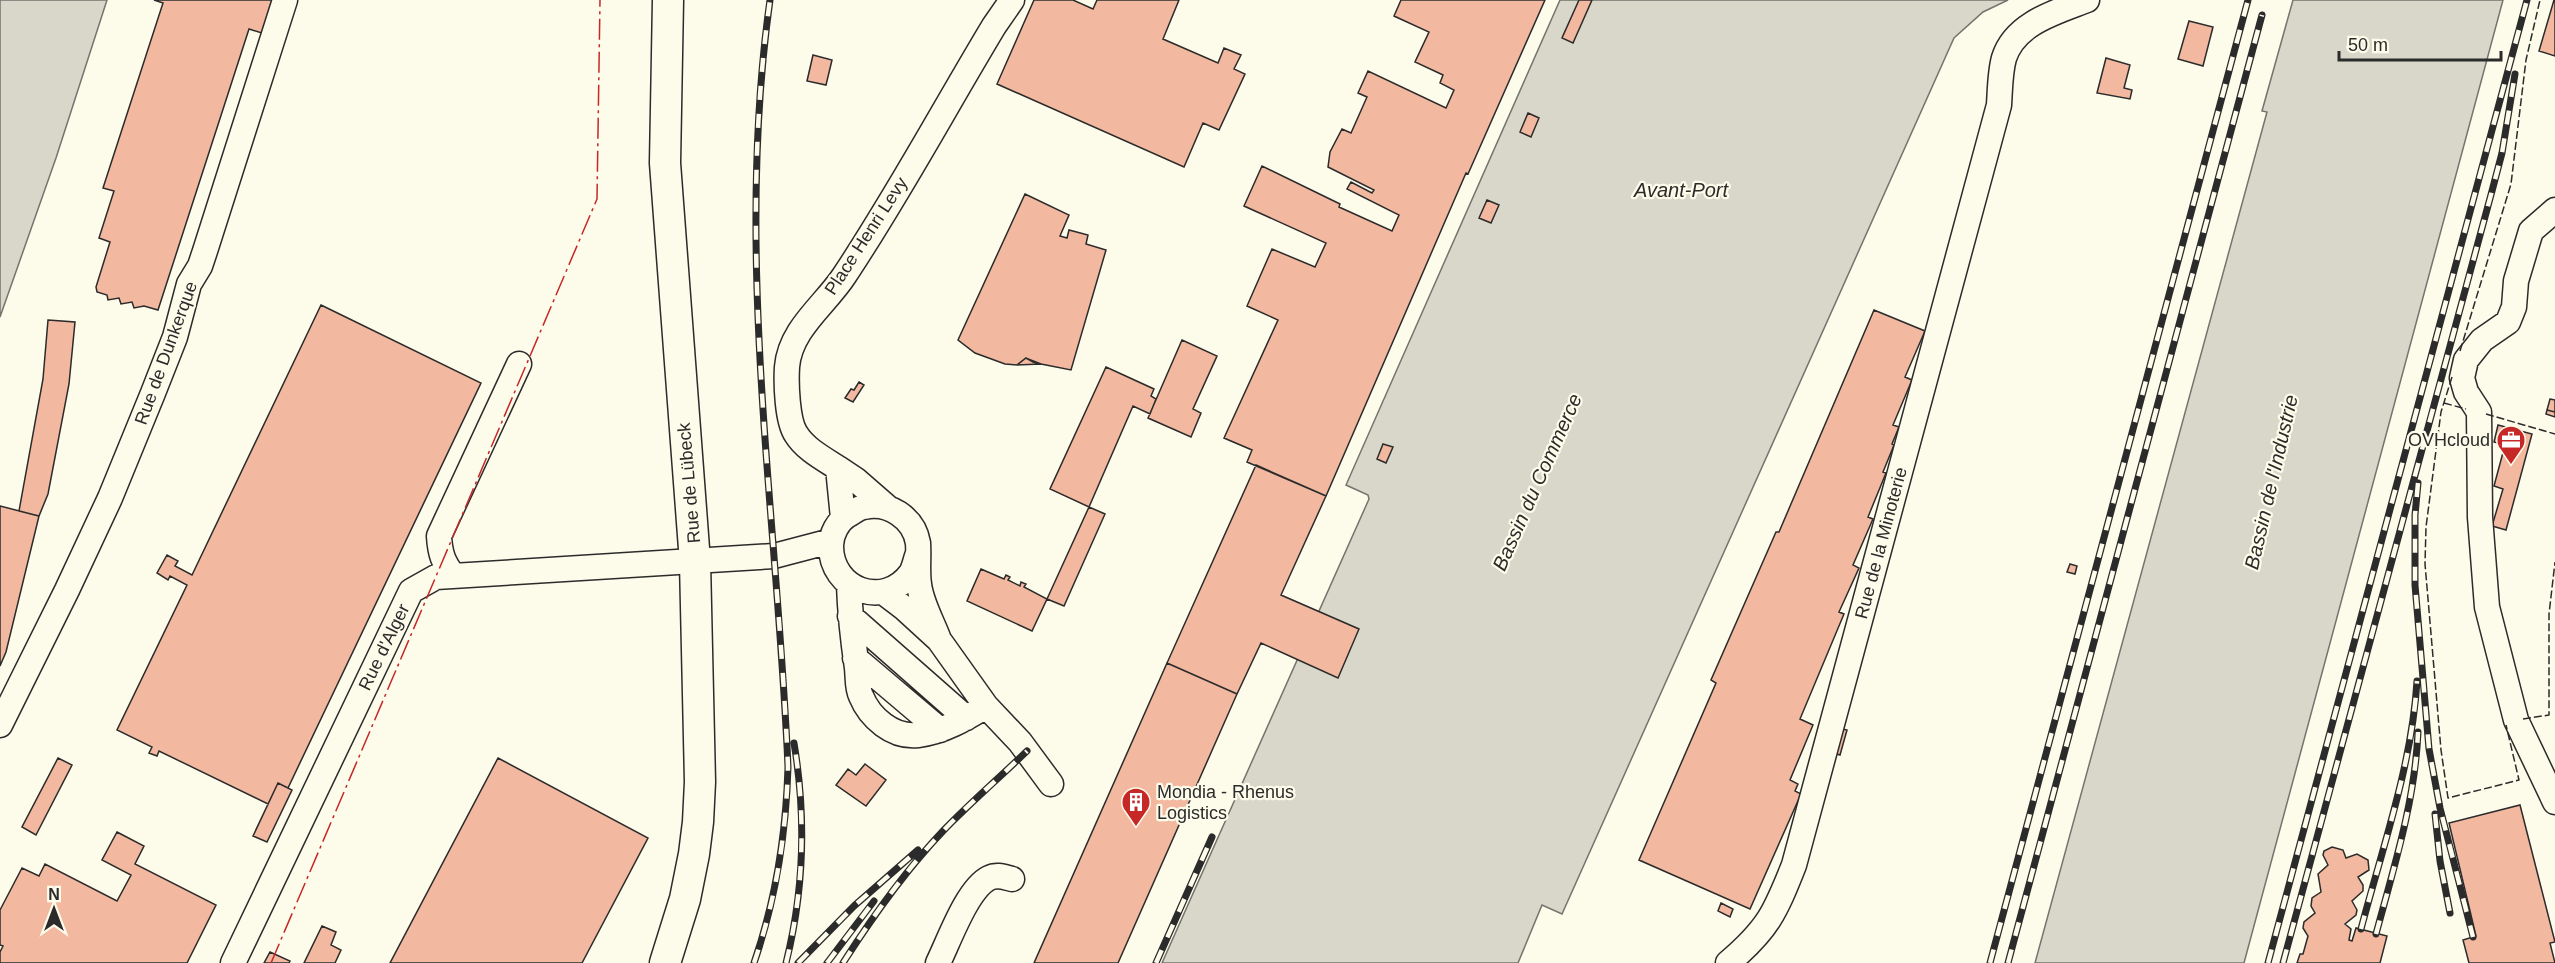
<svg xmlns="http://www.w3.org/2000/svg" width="2555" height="963" viewBox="0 0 2555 963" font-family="Helvetica,sans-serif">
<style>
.water{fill:#d8d7c9;stroke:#74746e;stroke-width:1.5}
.building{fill:#f2b8a0;stroke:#2b2b2b;stroke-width:1.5}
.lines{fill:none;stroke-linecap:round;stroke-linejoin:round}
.minor-casing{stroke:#2b2b2b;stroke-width:27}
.major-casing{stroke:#2b2b2b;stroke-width:33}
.minor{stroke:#fdfbea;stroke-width:24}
.major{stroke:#fdfbea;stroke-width:30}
.rail-casing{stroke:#2b2b2b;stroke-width:7}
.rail{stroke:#fdfbea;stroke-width:4.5;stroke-dasharray:14;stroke-linecap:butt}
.fence{stroke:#2b2b2b;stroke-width:1.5;stroke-dasharray:8 3;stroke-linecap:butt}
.power{stroke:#c62828;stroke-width:1.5;stroke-dasharray:21 4.5 3 4.5;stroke-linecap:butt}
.labels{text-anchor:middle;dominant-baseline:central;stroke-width:4.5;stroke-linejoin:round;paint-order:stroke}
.street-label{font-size:18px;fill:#2b2b2b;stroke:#fdfbea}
.poi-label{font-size:18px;fill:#2b2b2b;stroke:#fdfbea;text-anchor:end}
.water-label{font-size:20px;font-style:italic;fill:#2b2b2b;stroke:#fdfbea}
</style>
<rect width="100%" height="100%" fill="#fdfbea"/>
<path class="water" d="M0,0h107l-51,158 -56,159z
M1560,0h448l-25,12 -29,26 -392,876 -20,-9 -24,58h-356l207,-464 -1,-4 -22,-10z
M2293,0h210l-259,963h-209l232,-851 -5,-1z"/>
<path class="building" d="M154,0h125l-11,35 -19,-6 -91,281 -14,-4 -10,2 -2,-6 -11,2 -2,-6 -11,2 -1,-5 -10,-3 -1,-5 14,-45 -11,-4 15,-47 -11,-3 60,-185z
M1034,0h39l20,9 4,-9h82l-16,39 55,24 6,-15 17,7 -7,14 11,5 -26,56 -16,-7 -19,44 -187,-83z
M1401,0h144l-77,174 -2,-1 -140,323 -79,-34 5,-12 -28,-12 54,-118 -31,-14 25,-57 43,18 11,-24 -82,-37 18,-40 78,38 -1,3 53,24 7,-16 -52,-26 4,-7 21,11 2,-3 -46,-23 2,-15 12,-23 9,4 16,-36 -9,-4 10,-22 78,37 8,-18 -14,-7 3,-8 -28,-13 14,-30 -35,-16z
M1579,0h13l-19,43 -11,-5z
M2554,0h1v56l-16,-5z
M2189,21l24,6 -10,39 -25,-7z
M813,55l19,5 -6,25 -19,-4z
M2106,58l24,7 -6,23 8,2 -2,9 -33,-6z
M1528,113l11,5 -8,19 -11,-5z
M1025,194l44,21 -9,21 7,2 2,-8 19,5 -2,9 20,6 -35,120 -30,-6 -15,-6 -9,7 -12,-1 -30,-11 -17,-13z
M1487,200l12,5 -8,18 -12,-5z
M321,305l160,78 -193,405 -10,-5 -10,21 -109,-53 -2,5 -8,-3 3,-6 -35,-17 70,-145 -17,-9 -2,4 -11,-7 10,-18 11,6 -3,5 17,9z
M1874,310l51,21 -20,46 7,3 -19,45 6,2 -7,17 2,1 -11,27 3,1 -18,44 5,2 -20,46 6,3 -20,44 5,2 -44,105 13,6 -23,55 8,4 -3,7 6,3 -51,115 -111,-49 77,-177 -5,-3 65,-148h3z
M48,320l27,2 -6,62 -21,110 -9,22 -20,-5 24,-132z
M1182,340l35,16 -24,53 8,4 -10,24 -43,-19z
M1026,358l7,4 8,2 -24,1z
M1106,367l48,22 -3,7 5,3 -6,15 -17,-8 -44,101 -39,-18z
M859,382l5,3 -11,17 -8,-4 6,-9 3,1z
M2550,399l5,1v12l-8,-2z
M2547,410l8,2v5l-9,-3z
M2498,425l34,9 -26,96 -14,-4 11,-37 -9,-3 11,-41 -11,-3z
M1383,444l10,3 -7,16 -9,-4z
M1256,465l70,31 -45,99 78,34 -21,49 -77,-35 -24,51 -70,-31z
M0,506l39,10 -33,136 -6,14z
M1089,507l16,7 -41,92 -17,-7z
M2070,564l7,2 -2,8 -8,-2z
M981,569l23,10 2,-4 4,2 -2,3 12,6 1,-4 5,2 -2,3 23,12 -15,32 -65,-30z
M1167,663l70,31 -119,269h-84z
M1834,727l13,3 -7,25 -13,-4z
M58,758l14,7 -36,70 -14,-8z
M498,758l150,80 -66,125h-192z
M865,764l21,16 -20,26 -30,-21 12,-16 8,6z
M278,783l14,7 -25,52 -14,-6z
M2520,805l35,137 -5,1 5,20h-86l-6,-23 13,-4 -27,-113z
M117,832l27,14 -9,18 81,41 -29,58h-187v-11l3,-6 -3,-1v-35l22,-42 17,8 6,-12 72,37 14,-26 -29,-15z
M2332,847l11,3 3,8 11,-4 11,6 1,10 -11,7 5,8v6l-11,10 5,9 -1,5 -11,9 6,5 -2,11 3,1 4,-13 31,8 -7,27h-83l3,-9h3l5,-18 -5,-8 1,-6 11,-9 -4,-7 1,-8 9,-6 -3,-18 10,-9 -5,-10 1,-4z
M1721,903l12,6 -3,8 -12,-6z
M322,926l14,6 -5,13 10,5 -6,13h-31z
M270,952l20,9 -1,2h-25z"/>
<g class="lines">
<g class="minor-casing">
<path id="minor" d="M2555,210l-24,21 -15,50 -2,26 -6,15 -26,18 -16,20 -4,18 4,14 13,20 1,105 7,90 29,113 39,82
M838,468c-14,-9 -33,-19 -42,-34 -9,-13 -10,-51 -9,-67 3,-38 38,-62 57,-91 54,-81 100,-167 150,-250l18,-26
M843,518l-5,-50 18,12 31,27
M917,556c-2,6 -3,12 -6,17 -27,37 -80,17 -80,-27 0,-12 7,-25 17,-31 4,-2 10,-7 16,-8 24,-6 50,11 54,36 1,14 -1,28 1,41 2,19 14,39 20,56
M454,576c-11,-13 -14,-23 -15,-40l80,-172
M849,585c1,28 4,56 8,83 1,9 0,20 4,28 9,22 32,42 57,39 25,-3 47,-16 68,-29
M883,592l21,16 35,32 47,66 34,36 31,42
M850,616l116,102
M855,658l85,72
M0,725l67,-135 43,-92 43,-105 22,-56 14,-53 11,-18 5,-15 80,-251
M233,963l178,-372 25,-14 338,-21 57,-15
M938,963c11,-22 29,-74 51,-85 8,-4 15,-1 23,1
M1728,963c40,-34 47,-50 66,-98l205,-760c1,-15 1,-33 5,-47 11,-35 52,-46 83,-58"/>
</g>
<g class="major-casing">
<path id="major" d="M665,963l20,-64 9,-45 4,-32 2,-40 -5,-220 -30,-399 3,-163"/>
</g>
<use href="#minor" class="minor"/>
<use href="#major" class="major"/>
<g class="rail-casing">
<path id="rail" d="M2418,483l-3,32v70l14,164 11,59 33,129
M2435,814l5,47 10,52
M2361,929c21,-80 51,-164 56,-248
M2376,934c18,-67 39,-133 42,-202
M754,963c22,-64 32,-128 34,-196 -11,-256 -54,-511 -18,-767
M786,963c18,-72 20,-148 8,-220
M798,963l56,-57 64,-56
M827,963l47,-62
M843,963c30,-47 62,-92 100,-132 27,-28 56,-53 84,-80
M1156,963l56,-126
M1990,963l258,-963
M2008,963l254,-948
M2268,963l259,-963
M2283,963l209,-772 10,-38 13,-79"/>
</g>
<use href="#rail" class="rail"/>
<path class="fence" d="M2460,351l51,-167 15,-124 14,-60
M2452,377l-11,35 -15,115 -1,37 16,186 7,48 71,-18 -13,-55
M2444,403l22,6
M2486,414l69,20
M2523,719l26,-4v-101l6,-52"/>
<path class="power" d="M271,963l326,-764 3,-199"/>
</g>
<defs>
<g id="office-pin" transform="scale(1.5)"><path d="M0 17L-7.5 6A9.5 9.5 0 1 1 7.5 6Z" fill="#c62828" stroke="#fdfbea"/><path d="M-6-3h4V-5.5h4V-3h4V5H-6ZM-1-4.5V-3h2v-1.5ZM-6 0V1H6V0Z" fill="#fff"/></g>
<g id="building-pin" transform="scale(1.5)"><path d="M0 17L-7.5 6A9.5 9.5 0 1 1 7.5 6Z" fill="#c62828" stroke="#fdfbea"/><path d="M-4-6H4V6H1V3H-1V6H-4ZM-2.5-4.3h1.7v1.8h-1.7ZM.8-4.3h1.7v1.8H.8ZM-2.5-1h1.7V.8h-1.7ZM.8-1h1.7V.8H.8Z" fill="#fff"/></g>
</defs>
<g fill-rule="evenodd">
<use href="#office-pin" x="2511" y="440"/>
<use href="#building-pin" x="1136" y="802"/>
</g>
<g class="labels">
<g class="street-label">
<text transform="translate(866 236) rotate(-57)">Place Henri Levy</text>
<text transform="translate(166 353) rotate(-70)">Rue de Dunkerque</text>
<text transform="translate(689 483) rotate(-95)">Rue de Lübeck</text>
<text transform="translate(1881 543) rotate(-75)">Rue de la Minoterie</text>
<text transform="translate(384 647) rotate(-64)">Rue d'Alger</text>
</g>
<g class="poi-label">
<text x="2490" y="440">OVHcloud</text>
<text x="1157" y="792" text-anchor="start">Mondia - Rhenus<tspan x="1157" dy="21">Logistics</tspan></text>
</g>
<g class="water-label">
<text x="1681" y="190">Avant-Port</text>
<text transform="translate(1537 482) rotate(-66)">Bassin du Commerce</text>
<text transform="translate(2271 482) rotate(-77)">Bassin de l'Industrie</text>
</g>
</g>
<g transform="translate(54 909)" stroke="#fdfbea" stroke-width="4.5" paint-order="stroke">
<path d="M0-4.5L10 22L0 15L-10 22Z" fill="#2b2b2b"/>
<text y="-9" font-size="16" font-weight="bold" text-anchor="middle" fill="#2b2b2b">N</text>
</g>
<path d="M2339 51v9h162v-9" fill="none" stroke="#2b2b2b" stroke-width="3"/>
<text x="2348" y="51" font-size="18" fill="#2b2b2b" stroke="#fdfbea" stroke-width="4.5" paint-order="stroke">50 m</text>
</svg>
